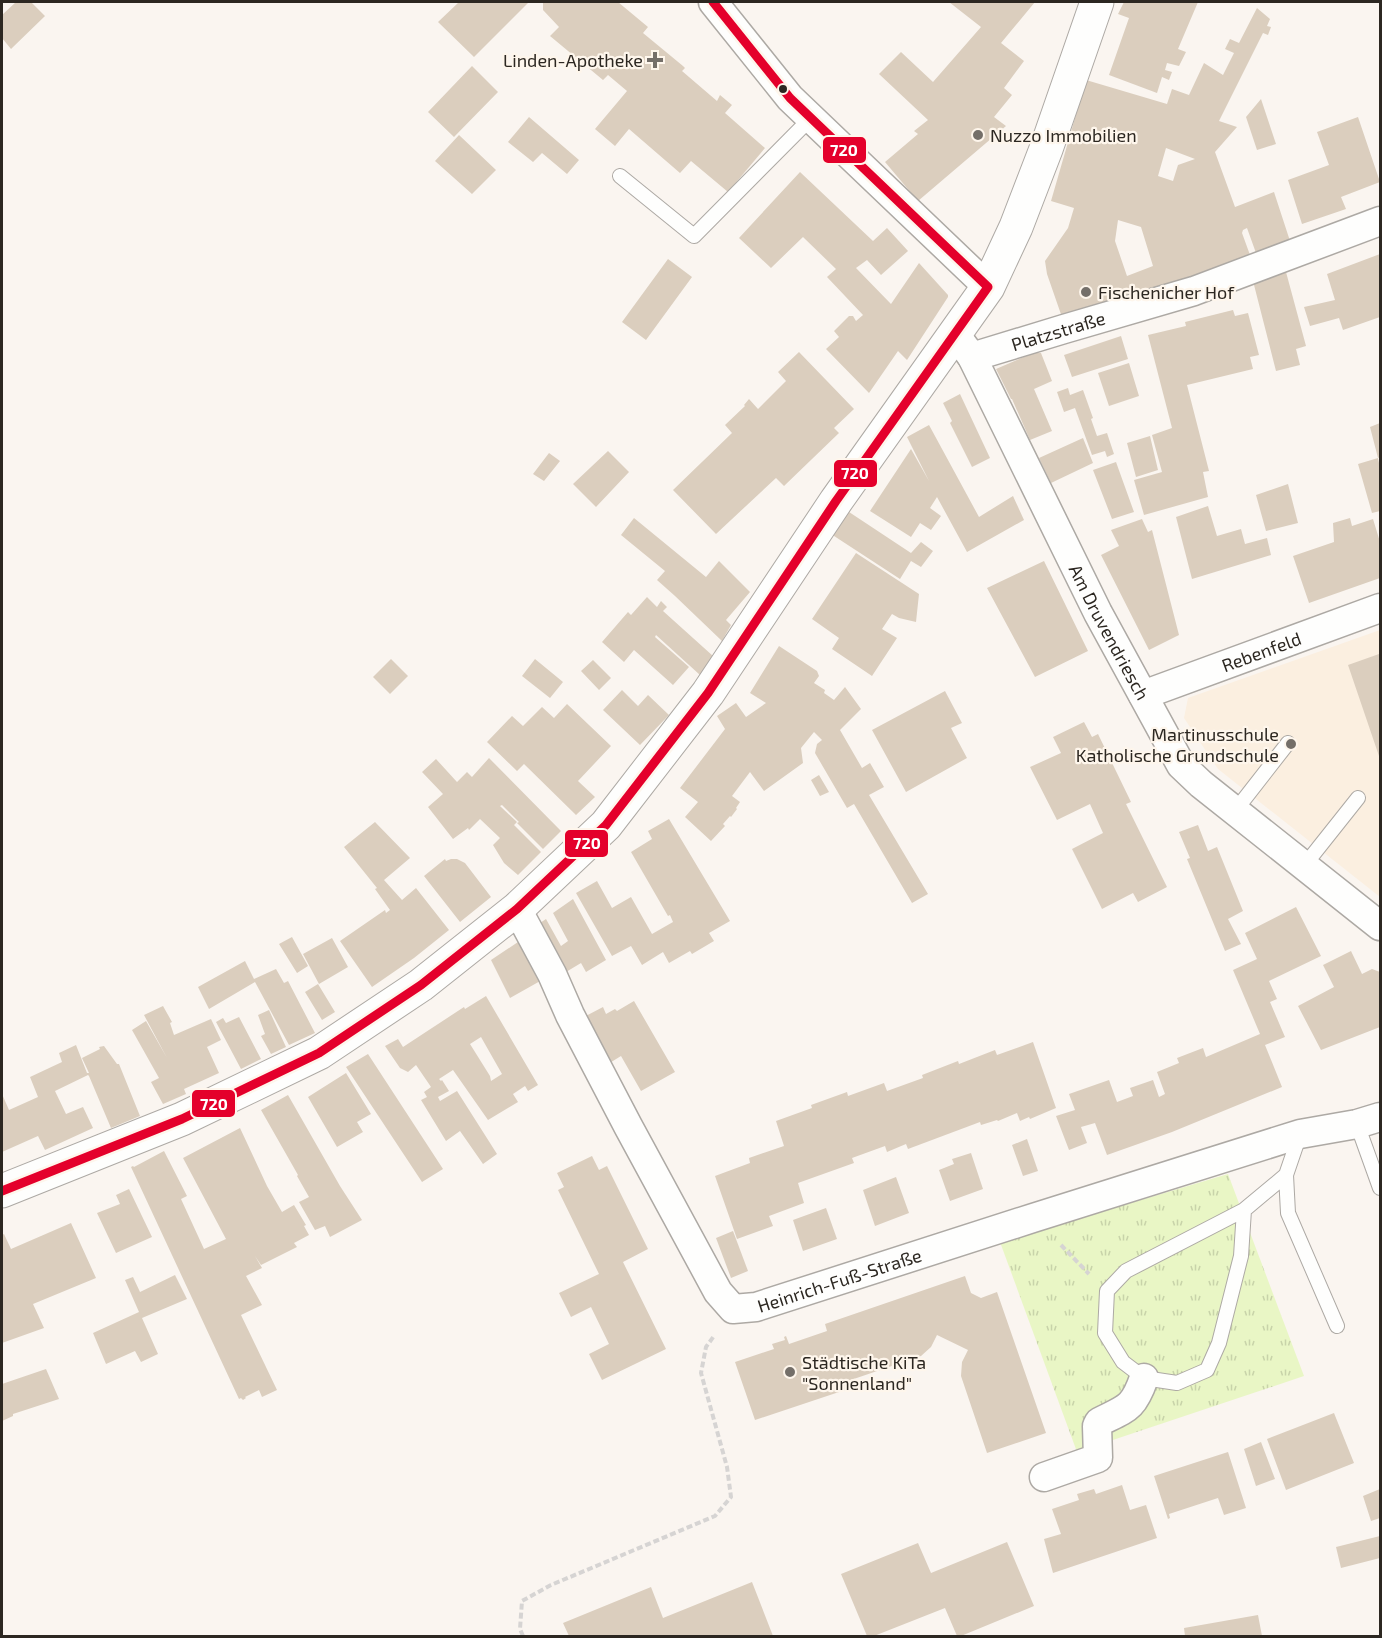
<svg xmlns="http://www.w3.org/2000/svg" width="1382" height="1638" viewBox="0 0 1382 1638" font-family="'Exo 2',sans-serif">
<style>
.built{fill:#fbefe0}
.grass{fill:url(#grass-tufts)}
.building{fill:#dbcebe;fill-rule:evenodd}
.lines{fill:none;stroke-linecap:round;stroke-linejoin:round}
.lane-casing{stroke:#ada9a4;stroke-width:16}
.street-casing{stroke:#ada9a4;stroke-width:31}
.secondary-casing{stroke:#ada9a4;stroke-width:35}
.path{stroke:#d6d4d3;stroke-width:4;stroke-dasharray:6 3;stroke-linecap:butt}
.lane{stroke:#fefefd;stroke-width:14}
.street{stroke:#fefefd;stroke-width:28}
.secondary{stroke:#fefefd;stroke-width:33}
.bus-1-casing{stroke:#fef6ec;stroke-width:14}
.bus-1{stroke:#e4002b;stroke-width:9}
.poi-dot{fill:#746f69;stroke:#fef6ec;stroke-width:2}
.bus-dot{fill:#2c2721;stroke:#fef6ec;stroke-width:2}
.labels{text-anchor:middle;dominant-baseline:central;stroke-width:4.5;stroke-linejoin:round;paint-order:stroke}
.poi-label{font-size:18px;fill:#2c2721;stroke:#fef6ec;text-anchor:start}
.street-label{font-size:18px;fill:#2c2721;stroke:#fef6ec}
.line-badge{stroke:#fef6ec;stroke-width:2}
.badge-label{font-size:16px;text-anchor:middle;font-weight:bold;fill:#fff}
</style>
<defs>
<pattern id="grass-tufts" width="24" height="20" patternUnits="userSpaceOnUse" patternTransform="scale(1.5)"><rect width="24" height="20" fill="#e9f6c5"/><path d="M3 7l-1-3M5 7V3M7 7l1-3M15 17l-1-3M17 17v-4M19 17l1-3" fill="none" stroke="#c8d3a9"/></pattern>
</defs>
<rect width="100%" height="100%" fill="#faf5f0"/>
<path class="built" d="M1380,630v267l-162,-128 -34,-51 4,-20z"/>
<path class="grass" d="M1228,1174l76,202 -227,76 -77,-210z"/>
<path class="building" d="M16,2h15l14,14 -34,33 -9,-11v-23z
M459,2h70l-55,55 -36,-35z
M543,2h75l30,25 -5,6 40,33 2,2 -3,3 35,30 3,-6 12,10 -7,8 40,35 -37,44 -37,-31 -11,12 -51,-44 -14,17 -20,-17 32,-38 -19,-16 -5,5 -53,-44 9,-9 -16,-17z
M949,2h86l-34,41 23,18 -20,27 8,7 -18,22 12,9 -88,75 -33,-39 33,-28 -4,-3 14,-11 -49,-46 22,-22 32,30 48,-55z
M1124,2h74l-20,47 8,3 -7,14 -12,-3 -2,7 7,2 -3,8 -7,-3 -5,16 -48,-18 20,-57 -11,-4z
M1257,8l13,11 -3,7 4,1 -3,8 -5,-2 -44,88 18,6 -22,25 20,55 39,-15 16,49 -34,12 -9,-25 -4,2 -1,3 8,22 -128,49 -58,19 -17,-49 -2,-13 23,-33 6,-20 -23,-7 35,-121 81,24 5,-15 17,6 15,-32 19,12 11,-22 -9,-4 5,-10 9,4zM1166,148l29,11 -17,6 -5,16 -15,-5zM1118,220l23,7 12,39 -26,10 -12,-35z
M472,66l26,26 -44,45 -26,-25z
M1261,99l15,45 -19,6 -11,-33z
M529,117l50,43 -12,14 -25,-21 -9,9 -25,-20z
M1358,117l22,65 -39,15 5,12 -44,15 -14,-44 41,-15 -12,-33z
M459,135l37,35 -24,24 -37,-33z
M800,172l73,69 14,-13 21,23 -27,24 -14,-15 -11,8 35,36 28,-41 29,32v2l-41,63 -9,-9 -29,42 -43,-44 13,-12 -5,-6 15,-15h4l3,5 7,-6 -36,-38 9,-8 -33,-32 -32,31 -32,-30z
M1380,254v63l-37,13 -4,-12 -29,8 -6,-19 31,-7 -8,-26z
M668,259l24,18 -46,63 -24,-18z
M1286,272l20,74 -10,3 4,16 -24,6 -23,-90z
M1233,310l2,6 13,-3 11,42 -9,2 3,12 -66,16 22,86 -6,1 5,25 -64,18 -10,-35 28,-8 -10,-37 20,-7 -24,-93 38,-9 -1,-4z
M1121,336l7,23 -56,18 -8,-22z
M799,352l55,57 -20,19 5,5 -55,53 -8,-8 -60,56 -43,-44 59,-57 -7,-8 20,-19 -1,-1 5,-6 9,10 28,-28 -8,-9z
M1033,353h8l11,28 -18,8 18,42 -22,9 -18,-41h-1l-15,-30z
M1129,363l10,33 -30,10 -11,-33z
M1068,388l2,7 13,-5 10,28 -2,1 6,17 10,-3 7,21 -7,3 -2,-6 -13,4 -17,-47 -11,4 -7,-20z
M960,394l30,64 -18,9 -22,-44 2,-2 -9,-18z
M1380,423v34l-2,1 -8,-31z
M929,425l50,92 34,-21 11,24 -57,32 -30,-55 -7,11 11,8 -10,14 -11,-7 -9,14 -41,-26 41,-62 18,32 -22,-44z
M1150,436l8,34 -22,7 -9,-34z
M1083,438l10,25 -42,20 -12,-25z
M608,451l21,21 -33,35 -23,-23z
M549,453l11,8 -16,20 -11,-7z
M1378,458l2,10v43l-8,2 -14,-49z
M1116,462l18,50 -22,7 -19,-49z
M1288,484l10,39 -32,8 -10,-36z
M1208,506l9,30 24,-7 4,15 22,-6 4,17 -79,24 -16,-62z
M846,510l65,43 10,-11 12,9 -12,16 -10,-6 -11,18 -69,-45z
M634,518l72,59 13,-16 31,31 -24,28 5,5 -9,16 -47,-45 -18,-16 8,-9 -44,-36z
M1350,518l2,8 21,-7 7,23v36l-71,25 -16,-47 41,-14 -1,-19z
M1142,519l6,13 4,-2 27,105 -30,15 -48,-95 18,-9 -8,-16z
M856,553l63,41 -3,28 -17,-4 -7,-4 -10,15 15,9 -25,38 -40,-27 7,-11 -27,-19z
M1044,561l44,90 -53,26 -48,-89z
M647,597l10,10 4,-6 6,6 -4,4 50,45 -13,19 -44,-40 -1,2 34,30 -16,18 -39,-35 -10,12 -22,-20 26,-30 3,3z
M779,646l38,25 2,5 -5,7 11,7 -1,3 10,7 11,-13 16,22 -21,21 22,38 8,-5 14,24 -15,8 59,99 -16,9 -58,-99 -7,4 -32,-55 2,-9 5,-4 -8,-8 -13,16 2,15 -39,28 -14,-19 -18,24 8,6 -4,6 1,1 -6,8 -1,-1 -7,8 2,2 -14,15 -26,-24 13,-15 -18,-14 45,-59 -8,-13 19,-13 10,14 20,-14 -16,-10z
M1379,654l1,4v101l-32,-94z
M391,659l17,17 -18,18 -17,-17z
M535,659l28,23 -13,16 -28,-22z
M593,660l18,18 -12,12 -18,-19z
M622,690l16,16 10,-11 21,20 -29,30 -37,-35z
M945,691l17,32 -11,5 16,30 -61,34 -34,-62z
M567,704l44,42 -33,35 17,16 -19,18 -52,-51 -7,7 -30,-29 25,-26 11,10 19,-19 12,11z
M1084,722l8,15 6,-3 33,68 -5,2 41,83 -29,15 -5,-9 -31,16 -30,-60 31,-16 -13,-29 -33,16 -27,-53 31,-14 -8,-16z
M489,758l72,73 -18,18 -26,-26 2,-1 -17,-17 -2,1 17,16 -3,3 27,27 -23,23 -14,-12 -11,-18 7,-7 -20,-19 -11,11 -1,-2 -15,11 -25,-32 15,-13 -21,-22 14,-13 21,23 10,-10 5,5z
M819,775l10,17 -9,4 -9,-16z
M669,819l61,102 -21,12 5,8 -22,13 -2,-3 -21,12 -6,-11 -21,13 -11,-19 -19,10 -36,-63 21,-12 15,27 19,-11 21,37 21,-12 -3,-7 -2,1 -37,-64 21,-13 -4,-8z
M375,822l35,36 -26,22 18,20 14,-12 33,42 -35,28 -42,29 -32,-46 45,-31 1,3 4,-3 -15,-21 2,-1 -33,-41z
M1198,825l10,26 9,-4 26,64 -15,8 13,25 -16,7 -38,-92 3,-1 -11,-26z
M445,859l1,2 5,-2h6l8,4 26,34 -31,25 -36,-46z
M573,899l33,61 -20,12 -5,-9 -15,9 -29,-47 9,-6 15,27 7,-5 -15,-28z
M1296,907l25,49 -52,25 8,18 -7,3 15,35 -20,8 17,42 -110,45 -65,23 -12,-32 -14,4 6,16 -18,7 -13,-34 19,-6 -6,-16 40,-14 8,22 16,-6 -3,-8 23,-8 6,17 6,-3 -8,-22 22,-9 -2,-5 26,-10 3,9 54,-23 -27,-64 24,-11 -12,-26z
M292,937l16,29 -11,7 -18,-29z
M332,938l16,29 -29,17 -16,-30z
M521,940l21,40 -32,18 -19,-38z
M1351,951l11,23 10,-5 8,3v55l-59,23 -23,-44 36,-19 -11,-22z
M245,961l9,18 22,-10 8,14 4,-2 27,52 -26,12 -34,-63 -46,27 -11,-22z
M318,984l17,28 -13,8 -17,-28z
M486,996l52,89 -10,6 -3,-5 -12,8 5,8 -30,18 -35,-50 -14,9 2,2 1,-1 7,11 -11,6 2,4 17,-10 40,63 -14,10 -23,-33 -14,10 -25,-41 6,-3 -3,-5 7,-5 -2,-3 -13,-19 -8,7 -8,-4 -15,-22 13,-7 5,8 61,-40 1,2zM481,1037l21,37 -11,7 -1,-5 -20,-32z
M634,1001l41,71 -34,19 -20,-35 -13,8 -26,-46 21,-11 3,7 9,-5 2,2z
M163,1006l9,16 -2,1 4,12 37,-16 10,21 -14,7 12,26 -35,16 2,5 -23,10 -12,-22 8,-4 -27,-48 14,-9 21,37 -23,-43z
M269,1010l17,37 -15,7 -10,-18 4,-2 -7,-19z
M239,1017l22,42 -20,10 -25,-47 7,-4 3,5z
M1033,1042l23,66 -26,11 -1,-2 -9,4 -3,-8 -19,8 -1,-1 -16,5 -1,-3 -72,27 -2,-5 -19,8 -2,-6 -33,12 2,5 -56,20 6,20 -35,13 4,10 -36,13 -22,-63 35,-13 -1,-5 35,-12 -8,-25 36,-13 -1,-3 36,-13 1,4 36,-13 3,8 36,-13 -1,-3 36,-14 1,3 36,-14 2,5z
M76,1045l11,28h2l-7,-15 18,-9 -1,-2 5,-1 13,18h2l21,52 -29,12 -22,-52 -1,-1 -33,16 11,23 17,-7 10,21 -48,22 -7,-14 -36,16v-58l7,16 29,-13 -8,-20 32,-15 -3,-9z
M368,1054l75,115 -21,13 -76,-115z
M346,1073l25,41 -14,8 6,10 -26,15 -29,-50z
M288,1095l52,91 22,34 -32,17 -5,-11 -10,4 -16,-28 10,-5 -12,-21 1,-1 -37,-65z
M240,1128l27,58 15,26 12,-7 12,20 -2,1 5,9 -15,8 3,4 -36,18 -6,-9 7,12 -16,8 16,29 -21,10 36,75 -15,7 -3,-7 -14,7 1,1 -3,2 -2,-2 -2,1 -108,-232 2,-1 1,1 30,-16 23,45 -6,3 23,50 22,-10 -43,-81z
M1027,1139l11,32 -15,5 -11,-31z
M971,1153l12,36 -33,12 -11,-31 15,-6 -2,-5z
M592,1156l7,14 8,-4 41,83 -25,13 43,87 -64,31 -13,-26 20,-10 -18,-37 -20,10 -12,-24 40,-19 -41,-84 6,-3 -7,-14z
M896,1177l13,36 -34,13 -12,-36z
M129,1189l23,48 -36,16 -19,-40 23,-9 -4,-9z
M826,1208l11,31 -34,12 -10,-31z
M71,1223l25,55 -63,26 11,24 -42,15v-108l2,-1 7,15z
M733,1231l15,40 -17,7 -15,-40z
M175,1275l12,24 -45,19 16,36 -17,8 -6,-11 -29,13 -13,-31 46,-21 -14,-32 8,-3 7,15z
M965,1276l6,17 10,5 16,-6 49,141 -59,20 -26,-77 1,-14 6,-12 -31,-15 -6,12 -10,9 -76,26 3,7 -93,31 -20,-58 39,-13 -2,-5 13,-4 -1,-3 2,-1 3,8 38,-13 -2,-7z
M46,1369l13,30 -46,15v2l-11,5v-37z
M1334,1413l20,50 -68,27 -19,-51z
M1261,1442l14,37 -19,7 -12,-37z
M1228,1452l18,56 -22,7 -6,-17 -49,16 1,4 -2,1 -14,-43z
M1122,1485l8,25 16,-5 11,33 -104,35 -9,-34 17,-5 -9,-25 27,-9 -2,-6 17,-5 2,5z
M1380,1489v29l-9,3 -8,-25z
M1380,1536v22l-39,10 -5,-21z
M1007,1542l27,64 -73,30h-4l-12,-28 -71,28h-7l-26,-62 77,-31 13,30z
M752,1582l21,54h-204l-6,-13 88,-36 12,31z
M1258,1615l4,21h-77l-1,-8z"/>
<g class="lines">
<g class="lane-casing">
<path id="lane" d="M620,176l74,60 117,-118
M1235,811l53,-68
M1304,866l54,-68
M1357,1124l23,64
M1300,1134l-14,41 2,38 49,113
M1244,1210l-118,61 -19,20 -2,42 18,29 21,16 33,5 30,-13 12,-27 22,-87 3,-46 42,-35"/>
</g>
<g class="street-casing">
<g id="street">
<path d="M713,2l77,96 198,189"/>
<path id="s1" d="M955,334l17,23 126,256 83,152 20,19 179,142"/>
<path id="s2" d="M972,357l92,-28 130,-38 186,-70"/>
<path id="s3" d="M1143,695l237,-87"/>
<path id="s4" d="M517,909l35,65 18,41 58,111 90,166 15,17 23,-2 277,-89 267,-84 57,-10 23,-7"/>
<path d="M1044,1477l54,-19 -1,-32 2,-4c28,-14 34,-13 45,-44"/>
</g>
</g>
<g class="secondary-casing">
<path id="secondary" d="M2,1191l180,-72 137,-66 102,-68 96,-76 89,-84 102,-132 128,-192 152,-214 28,-60 30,-78 51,-147"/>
</g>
<path class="path" d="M1061,1245l28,29
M523,1636l-3,-7 2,-28 29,-16 164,-69 16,-19 -4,-30 -26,-94 5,-26 8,-11"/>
<use href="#lane" class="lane"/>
<use href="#street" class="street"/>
<use href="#secondary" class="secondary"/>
<g class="bus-1-casing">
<path id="bus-1" d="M713,2l77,96 198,189
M2,1191l180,-72 137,-66 102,-68 96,-76 89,-84 102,-132 128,-192 152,-214"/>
</g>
<use href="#bus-1" class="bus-1"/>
</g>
<g class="poi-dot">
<path d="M652 51h6v6h6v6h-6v6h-6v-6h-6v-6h6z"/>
<circle cx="978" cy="135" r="6"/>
<circle cx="1086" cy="292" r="6"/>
<circle cx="1291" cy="744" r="6"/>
<circle cx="790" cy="1372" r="6"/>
</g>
<circle class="bus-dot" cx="783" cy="89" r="5"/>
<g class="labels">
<g class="poi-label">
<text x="643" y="60" text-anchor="end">Linden-Apotheke</text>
<text x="990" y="135">Nuzzo Immobilien</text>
<text x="1098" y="292">Fischenicher Hof</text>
<text x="1279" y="734" text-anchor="end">Martinusschule<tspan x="1279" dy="21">Katholische Grundschule</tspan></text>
<text x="802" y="1362">Städtische KiTa<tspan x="802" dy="21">"Sonnenland"</tspan></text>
</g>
<g class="street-label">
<text stroke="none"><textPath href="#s2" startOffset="90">Platzstraße</textPath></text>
<text stroke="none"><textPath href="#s1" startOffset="336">Am Druvendriesch</textPath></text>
<text stroke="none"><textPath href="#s3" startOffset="126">Rebenfeld</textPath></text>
<text stroke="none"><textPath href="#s4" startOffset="566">Heinrich-Fuß-Straße</textPath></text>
</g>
</g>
<g class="line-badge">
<rect x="822" y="136" width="45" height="28" rx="6" fill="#e4002b"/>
<rect x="833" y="459" width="45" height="29" rx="6" fill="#e4002b"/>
<rect x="564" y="829" width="45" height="29" rx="6" fill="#e4002b"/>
<rect x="191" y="1089" width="45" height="29" rx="6" fill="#e4002b"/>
</g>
<g class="badge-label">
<text x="844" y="156">720</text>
<text x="855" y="479">720</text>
<text x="587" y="849">720</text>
<text x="214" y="1110">720</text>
</g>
<rect width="1382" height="1638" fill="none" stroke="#2c2721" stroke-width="6"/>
</svg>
